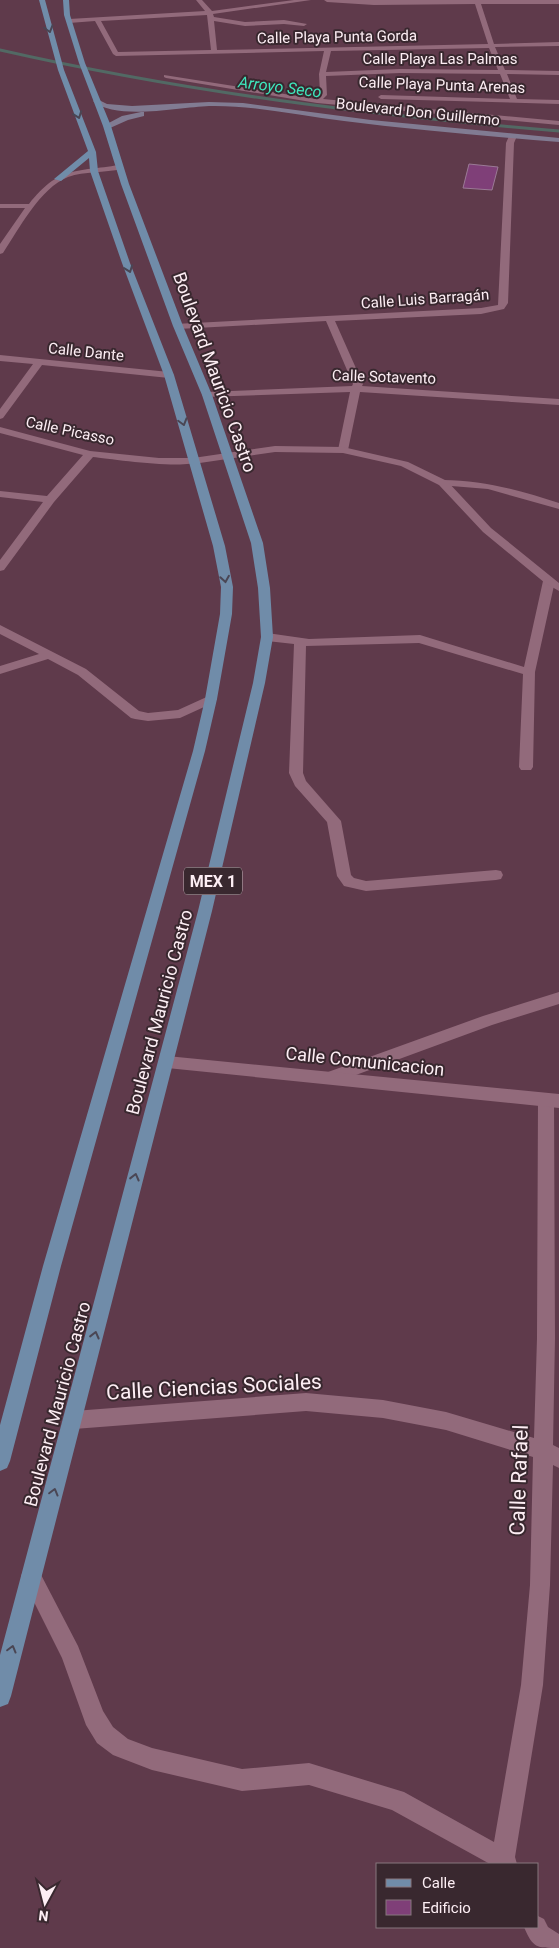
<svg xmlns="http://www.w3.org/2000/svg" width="559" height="1948" viewBox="0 0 559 1948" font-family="Roboto,sans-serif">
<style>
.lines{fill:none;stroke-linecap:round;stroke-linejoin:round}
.stream{stroke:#526964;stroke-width:3}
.building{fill:#7f3f78;stroke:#9b7a96}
.minor{fill:#926a7b;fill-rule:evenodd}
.tertiary{fill:#926a7b;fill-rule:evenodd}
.secondary{fill:#817b92;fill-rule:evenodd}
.primary{fill:#708ca9;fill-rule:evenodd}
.oneway{stroke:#4a4654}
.labels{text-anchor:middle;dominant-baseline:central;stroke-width:4;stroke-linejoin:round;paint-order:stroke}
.far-street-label{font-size:15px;fill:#fdeef4;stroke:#39282f}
.far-water-label{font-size:16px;font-style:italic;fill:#3ee6bc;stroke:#39282f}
.shield{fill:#39282f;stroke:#c2b3b9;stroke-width:1}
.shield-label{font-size:16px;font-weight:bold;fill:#fdeef4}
.street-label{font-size:18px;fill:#fdeef4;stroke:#39282f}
.near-street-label{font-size:21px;fill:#fdeef4;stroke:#39282f}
</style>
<rect width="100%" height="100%" fill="#5f3a4b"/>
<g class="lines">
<path class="stream" d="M0,50c184,42 371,65 559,81"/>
</g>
<path class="building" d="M469,164l29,3 -6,23 -29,-2z"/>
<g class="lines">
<path class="minor" d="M196,0h6l10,11 82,-11h17l-98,14 1,3 31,5 39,-2 23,4 -3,2 -20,-2 -39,2 -31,-5 3,29 271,-6 -13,-40 -101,1 -47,-3 -3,-2h235v4h-78l13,40 65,-2v4l-64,1 10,23 54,1v4l-52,-1 10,25 42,1v4l-178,-5 -3,-2 3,-2 129,4 -10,-25 -100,-1 -74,3 1,19 -4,4 236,22v4l-242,-22 -151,-25 -2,-1v-2l152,24 4,-5 -1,-20 5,-23 -208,5 -3,-2 -18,-33 -26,2 -3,-2 3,-2 136,-8zM207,15l4,35 -93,2 -17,-31zM489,48l9,22 -98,-1 -74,3 5,-21z
M510,134l7,2 -3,7 -6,160 -4,6 -23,5 -146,7 28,63 -1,2 197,13v6l-199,-13 -12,58 -5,3 -5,-3 12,-58 -146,5 -2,-2 5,-3 145,-6 1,-2 -27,-63 -148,8 -3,-1v-4l306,-16 17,-3 8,-162z
M119,165l4,2 -1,2c-18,4 -37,2 -54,8 -28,11 -49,52 -65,76l-3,1v-10l25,-36h-25v-4h29c30,-38 47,-32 90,-39z
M0,355l169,17 5,3 -5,3 -127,-13 -39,53 -3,1v-10l33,-45 -33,-3z
M0,427l90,24 69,7h34l5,3c-10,9 -88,-2 -105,-4l-39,45 -50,68 -4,1v-11l43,-58 -43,-5v-6l47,5 36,-41 -83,-22z
M443,480c41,0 78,11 116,23v6l-71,-20 -49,-4 -1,-2 1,-2z
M549,578l6,3 -20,91 -2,95 -2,3h-10l-2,-3 4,-93 -104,-31 -113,3 -3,127 3,8 35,40 10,54 3,3 12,3 130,-11 5,1 2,4 -2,4 -5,1 -130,11 -22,-5 -7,-10 -10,-54 -32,-36 -6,-13 5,-129 -27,-3 -6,-4 6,-4 42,6 111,-4 104,32 19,-86z
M0,625l86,44 53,42 9,2 30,-3 33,-15 6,4 -2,3 -35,16 -32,3 -13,-2 -4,-1 -53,-43 -30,-16 -48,15v-8l39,-12 -39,-20z
M559,992v12l-67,21 -158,58 -6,-1 -2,-5 2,-5 155,-56z
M546,1093l6,2 2,5 1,238 -2,107 6,3v20l-6,-3 -3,120 -7,100 -28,172 2,7h-27l-98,-54 -83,-25 -67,6 -90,-21 -39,-15 -16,-12 -11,-18 -24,-67 -41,-82 3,-7 7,-3 7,3 40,77 25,65 10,16 15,12 24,9 90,21 67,-6 95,29 90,50 27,-157 9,-100 3,-128 -87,-27 -63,-12 -77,-7 -232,18 -7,-2 -3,-7 3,-7 7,-2 232,-18 77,7 63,12 88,26 3,-100 1,-238 2,-5z
M538,1916l6,3 4,8 11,7v14c-23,0 -26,0 -35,-21h14z"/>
<path class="tertiary" d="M275,446l68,1 65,15 39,19 44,47 68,55v8l-14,-8 -62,-51 -44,-47 -38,-19 -58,-13 -68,-1 -82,12 -5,-3 5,-3z
M167,1056l392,38v14l-392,-40 -6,-1 -2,-5 2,-5z"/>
<path class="secondary" d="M97,99l10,5 25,2 77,-4 34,1 128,17 188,18v4c-72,-6 -144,-12 -215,-21 -45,-5 -90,-16 -135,-15 -29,1 -93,15 -116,-5z
M141,112h3v4l-16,4 -18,8 -7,-2 19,-10z"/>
<path class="primary" d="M39,0h6l19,70 32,82 2,19 32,92 44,112 51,171 8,41 -1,27 -15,85 -12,52 -144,515 -51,195 -3,7 -7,3v-46l43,-159 150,-515 12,-52 15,-85 1,-27 -8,-41 -49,-171 -42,-112 -32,-92 -1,-13 -28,23 -7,-2 34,-28 -30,-81z
M63,0h6l1,15 15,48 26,63 18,58 54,142 29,69 51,148 7,45 3,49 -8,46 -53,228 -201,785 -3,8 -8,3v-52l198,-744 55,-228 8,-46 -3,-49 -7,-45 -49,-148 -29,-69 -52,-142 -18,-58 -24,-63 -15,-48z"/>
</g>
<defs><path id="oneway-chevron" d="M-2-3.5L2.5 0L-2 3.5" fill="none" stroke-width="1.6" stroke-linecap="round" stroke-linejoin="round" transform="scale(1.25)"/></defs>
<g class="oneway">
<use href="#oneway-chevron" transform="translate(49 29) rotate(74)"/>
<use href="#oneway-chevron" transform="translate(78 115) rotate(70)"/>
<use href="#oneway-chevron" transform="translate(129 269) rotate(70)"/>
<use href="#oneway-chevron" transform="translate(183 422) rotate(74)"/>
<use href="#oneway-chevron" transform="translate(225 579) rotate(81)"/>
<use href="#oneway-chevron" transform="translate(135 1177) rotate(-76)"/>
<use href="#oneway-chevron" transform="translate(95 1335) rotate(-76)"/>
<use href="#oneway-chevron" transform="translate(54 1492) rotate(-75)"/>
<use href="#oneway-chevron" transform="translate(12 1649) rotate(-75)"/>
</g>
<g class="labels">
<g class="far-street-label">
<text transform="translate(337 37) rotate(-1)">Calle Playa Punta Gorda</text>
<text x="440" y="59">Calle Playa Las Palmas</text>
<text transform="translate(442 85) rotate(2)">Calle Playa Punta Arenas</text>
<text transform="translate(418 112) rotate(6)">Boulevard Don Guillermo</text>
<text transform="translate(425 299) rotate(-4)">Calle Luis Barragán</text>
<text transform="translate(86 352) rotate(6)">Calle Dante</text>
<text transform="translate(384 377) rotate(2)">Calle Sotavento</text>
<text transform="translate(70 431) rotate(12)">Calle Picasso</text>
</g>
<g class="far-water-label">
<text transform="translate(280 87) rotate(7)">Arroyo Seco</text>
</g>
<rect class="shield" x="184" y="867.5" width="58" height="27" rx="4"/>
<g class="shield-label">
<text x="213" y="881">MEX 1</text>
</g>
<g class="street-label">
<text transform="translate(215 372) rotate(70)">Boulevard Mauricio Castro</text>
<text transform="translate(159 1012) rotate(-75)">Boulevard Mauricio Castro</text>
<text transform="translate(365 1061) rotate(6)">Calle Comunicacion</text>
<text transform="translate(57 1404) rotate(-75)">Boulevard Mauricio Castro</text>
</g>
<g class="near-street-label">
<text transform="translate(214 1387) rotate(-3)">Calle Ciencias Sociales</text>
<text transform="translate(519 1480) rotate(-88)">Calle Rafael</text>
</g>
</g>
<rect x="376" y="1863" width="162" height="65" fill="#39282f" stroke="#87777e"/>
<rect x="386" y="1879" width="25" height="8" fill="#708ca9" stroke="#87777e"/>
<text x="422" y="1888" font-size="15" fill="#fdeef4">Calle</text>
<rect x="386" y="1900" width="25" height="15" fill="#7f3f78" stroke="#87777e"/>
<text x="422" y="1913" font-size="15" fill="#fdeef4">Edificio</text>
<g transform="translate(45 1903) rotate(187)" stroke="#39282f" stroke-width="4" paint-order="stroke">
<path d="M0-4L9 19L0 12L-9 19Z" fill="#fdeef4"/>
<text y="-8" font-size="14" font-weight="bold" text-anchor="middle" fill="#fdeef4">N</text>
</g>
</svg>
